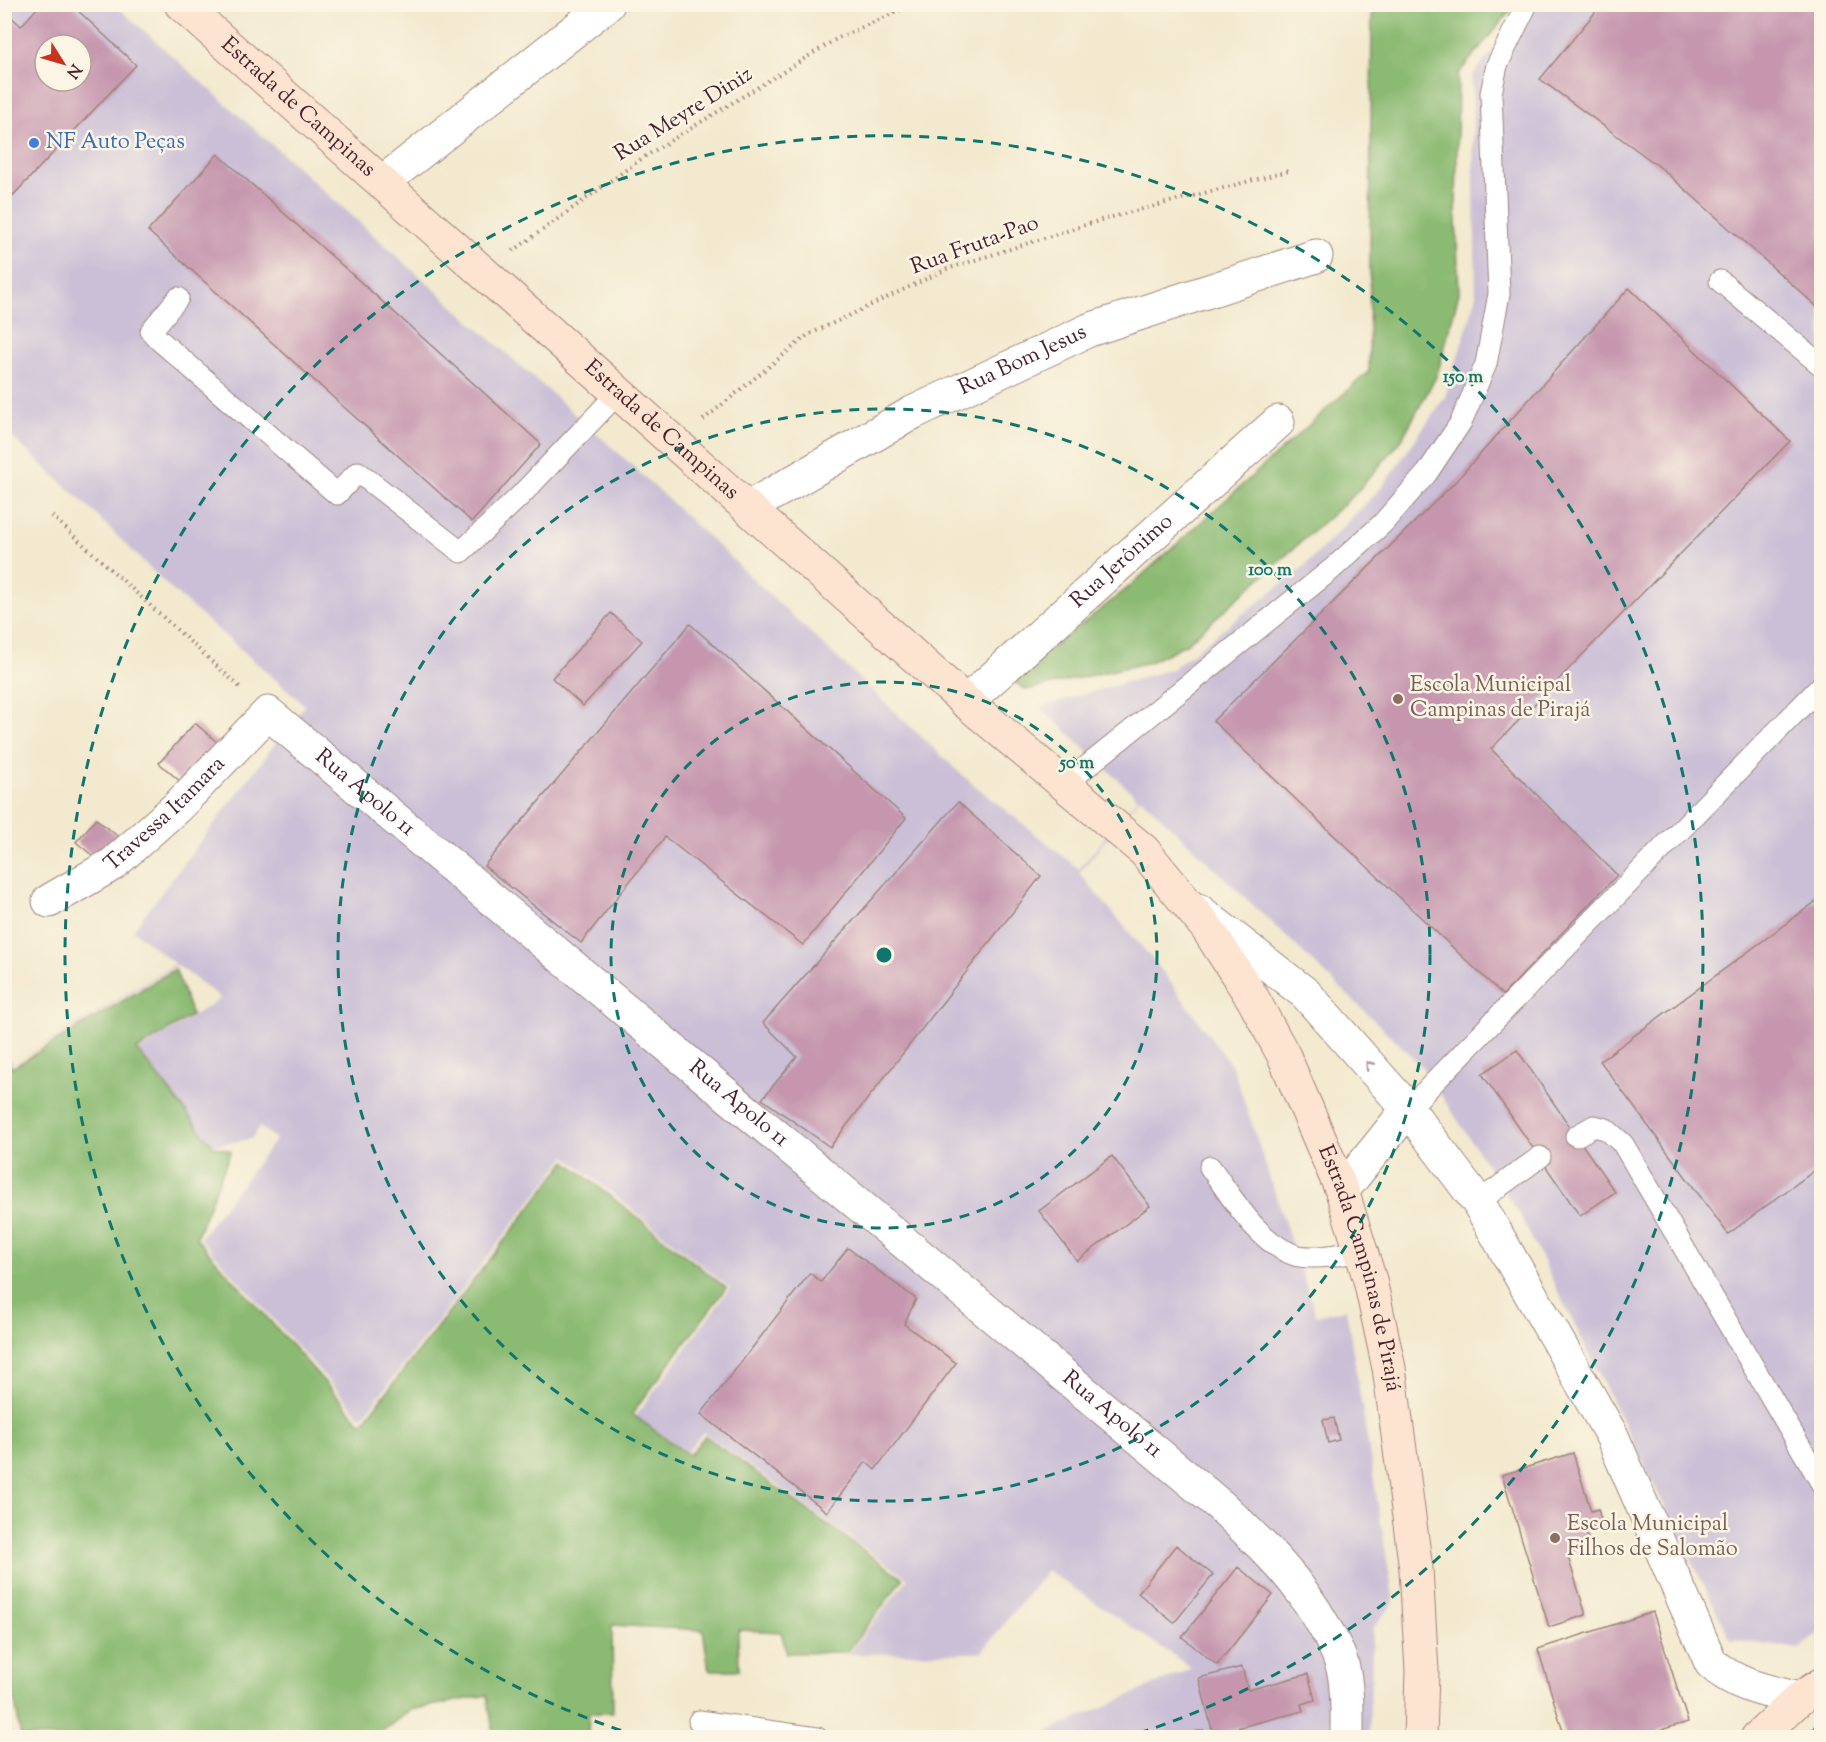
<svg xmlns="http://www.w3.org/2000/svg" width="1826" height="1742" viewBox="0 0 1826 1742" font-family="'Sorts Mill Goudy',serif">
<style>
.industrial{fill:#cabfd6;fill-rule:evenodd}
.forest{fill:#8bba72;stroke:#6a6c4e;stroke-width:1.5}
.building{fill:#c596ae;fill-rule:evenodd}
.lines{fill:none;stroke-linecap:round;stroke-linejoin:round}
.service-casing{stroke:#9e847c;stroke-width:23}
.minor-casing{stroke:#9e847c;stroke-width:35}
.secondary-casing{stroke:#9e847c;stroke-width:35}
.path{stroke:#9e847c;stroke-width:4;stroke-dasharray:1.5 4.5;stroke-linecap:butt}
.service{stroke:#fff;stroke-width:21}
.minor{stroke:#fff;stroke-width:33}
.secondary{stroke:#fde4d0;stroke-width:33}
.oneway{stroke:#ae9aa0}
.ring{fill:none;stroke:#0f766e;stroke-width:3;stroke-dasharray:10 8}
.shop-dot{fill:#3f7fe0;stroke:#fcf5e5;stroke-width:2}
.education-dot{fill:#8d6e63;stroke:#fcf5e5;stroke-width:2}
.labels{text-anchor:middle;dominant-baseline:central;stroke-width:5;stroke-linejoin:round;paint-order:stroke}
.street-label{font-size:22px;fill:#4a1f2b;stroke:#fcf5e5}
.shop-label{font-size:22px;fill:#366cbe;stroke:#fcf5e5;text-anchor:start}
.education-label{font-size:22px;fill:#785e54;stroke:#fcf5e5;text-anchor:start}
.centre{fill:#0f766e;stroke:#fcf5e5;stroke-width:3}
.ring-label{font-size:18px;text-anchor:middle;font-weight:bold;fill:#0f766e;stroke:#fcf5e5;stroke-width:5;stroke-linejoin:round;paint-order:stroke}
</style>
<rect width="100%" height="100%" fill="#fcf5e5"/>
<filter id="ink" filterUnits="userSpaceOnUse"><feTurbulence type="fractalNoise" baseFrequency=".0167" numOctaves="2"/><feDisplacementMap in="SourceGraphic" scale="12" xChannelSelector="R" yChannelSelector="G"/><feConvolveMatrix kernelMatrix="1 2 1 2 8 2 1 2 1" color-interpolation-filters="sRGB"/></filter>
<filter id="wash" filterUnits="userSpaceOnUse"><feTurbulence type="fractalNoise" baseFrequency=".008" numOctaves="4" result="noise"/><feDisplacementMap in="SourceGraphic" scale="24" xChannelSelector="R" yChannelSelector="G"/><feGaussianBlur stdDeviation="1.35" result="paint"/><feColorMatrix in="noise" values="0 0 0 0 0 0 0 0 0 0 0 0 0 0 0 0 0 1.4 0 .05"/><feComposite in="paint" operator="in"/></filter>
<g filter="url(#wash)">
<rect width="100%" height="100%" fill="#f2e9ce"/>
<path class="industrial" d="M5,5h110l510,454 338,317 116,93 59,-71 -98,-91 132,-38 134,-104 76,-78 63,-90 31,-98 -4,-223 60,-71h289l1,1625 -23,19 -68,-9 -211,-425 -98,-149 -282,-269 -61,76 84,99 70,96 83,248 30,-7 48,294 -21,25 -4,109h-334l157,-69 -145,-98 -66,83 -133,1 60,-75 -205,-147 -16,20 -51,-36 94,-128 -164,-132 -204,262 -162,-180 76,-99 -16,-12 -9,12 -38,6 -74,-94 82,-53 -44,-33 -165,99 -7,-12 8,11 162,-99 -42,-34 172,-225 -132,-114 -98,-97 -70,-63zM45,45h36v36h-36z"/>
<path class="forest" d="M1372,5h143l-57,69 -2,144 3,75 -22,82 -37,67 -46,53 -168,149 -36,18 -123,28 -16,-10 118,-93 240,-216z
M175,969l17,46 -55,35 76,96 18,5 -35,87 166,186 204,-263 160,127 -94,126 57,41 16,-19 198,143 -56,73 -60,1 -6,-21 -43,-2 1,40h-30l-6,-40 -91,-5 1,88h-24l-1,21 -94,3 -7,-42 -77,15 -35,27h-354l-17,-98 1,-583 7,12z"/>
<g id="blocks">
<path class="building" d="M41,4h30l65,61 -132,140v-195l17,16zM45,45h36v36h-36z
M1602,4h220v307l-161,-143 -121,-89z
M218,154l323,290 -69,78 -324,-291z
M1629,288l161,153 -299,308 126,126 -114,120 -290,-274 243,-240z
M611,613l31,28 -59,65 -31,-28z
M690,624l216,194 -103,127 -138,-108 -84,106 -97,-77z
M195,723l23,20 -36,40 -23,-20z
M958,802l83,74 -211,271 -68,-48 35,-42 -34,-34z
M96,819l29,23 -20,24 -29,-24z
M1822,897v268l-94,69 -128,-173z
M1517,1050l98,142 -35,24 -98,-142z
M1112,1156l38,50 -73,55 -38,-50z
M848,1248l68,51 -12,25 52,39 -81,107 -9,-8 -39,50 -126,-98 109,-141 11,9z
M1334,1418l5,22 -11,3 -5,-23z
M1573,1453l18,58 7,-2 4,15 -17,5 6,17 -24,8 19,61 -37,12 -47,-152z
M1176,1545l37,30 -39,48 -36,-30z
M1238,1567l35,28 -56,70 -35,-28z
M1653,1612l35,110 -31,9 2,7h-94l-27,-89z
M1242,1667l6,23 60,-16 7,26 -14,4 2,7 -90,23 -14,-56z
M1822,1719v19h-17z
M1203,1730l2,8h-30v-1z"/>
</g>
</g>
<g filter="url(#ink)">
<use href="#blocks" fill-opacity="0" stroke="#9e847c" stroke-width="1.5"/>
<g class="lines">
<g class="service-casing">
<path id="service" d="M1720,281l102,85
M178,298l-27,33 7,8 179,155 21,-22 103,80 59,-56 98,-103
M1065,784l267,-215 50,-45 45,-51 34,-51 25,-58 13,-70 -8,-201 6,-28 30,-61
M1408,1109l414,-424
M1576,1136l18,-10 12,3 17,15 199,340
M1210,1167c22,30 46,73 82,87 17,7 50,0 69,-3
M1478,1202l62,-45
M699,1721l118,17"/>
</g>
<g class="minor-casing">
<g id="minor">
<path d="M383,182l225,-178"/>
<path id="s1" d="M748,508l164,-95 177,-83 227,-74"/>
<path id="s2" d="M966,702l312,-280"/>
<path id="s3" d="M49,901l64,-37 65,-58 90,-93 954,794c41,39 74,69 102,119 8,15 17,30 20,47 4,21 3,43 3,65"/>
<path d="M1198,910l108,84 102,115 70,93 134,234 99,227c25,23 56,28 88,36"/>
<path d="M1342,1191l66,-82"/>
</g>
</g>
<g class="secondary-casing">
<g id="secondary">
<path id="s4" d="M181,4l785,698 178,149 63,77 46,71 31,57 58,135 28,89 19,88 27,201 6,102 -2,67"/>
<path d="M1757,1738l42,-39 23,-15"/>
</g>
</g>
<path class="path" d="M513,251l131,-94 194,-119 76,-34
M703,420l105,-85 139,-66 154,-49 191,-50
M52,516l190,173"/>
<use href="#service" class="service"/>
<use href="#minor" class="minor"/>
<use href="#secondary" class="secondary"/>
</g>
<defs><path id="oneway-chevron" d="M-2-3.5L2.5 0L-2 3.5" fill="none" stroke-width="1.6" stroke-linecap="round" stroke-linejoin="round" transform="scale(1.5)"/></defs>
<use class="oneway" href="#oneway-chevron" transform="translate(1369 1065) rotate(-132)"/>
</g>
<g class="ring">
<circle cx="884" cy="955" r="273"/>
<circle cx="884" cy="955" r="546"/>
<path d="M638 1736A819 819 0 1 1 1130 1736"/>
</g>
<circle class="shop-dot" cx="34" cy="143" r="6"/>
<g class="education-dot">
<circle cx="1398" cy="699" r="6"/>
<circle cx="1555" cy="1538" r="6"/>
</g>
<g class="labels">
<g class="street-label">
<text stroke="none"><textPath href="#s4" startOffset="156">Estrada de Campinas</textPath></text>
<text transform="translate(684 115) rotate(-32)">Rua Meyre Diniz</text>
<text transform="translate(975 246) rotate(-20)">Rua Fruta-Pao</text>
<text stroke="none"><textPath href="#s1" startOffset="312">Rua Bom Jesus</textPath></text>
<text stroke="none"><textPath href="#s4" startOffset="642">Estrada de Campinas</textPath></text>
<text stroke="none"><textPath href="#s2" startOffset="210">Rua Jerônimo</textPath></text>
<text stroke="none"><textPath href="#s3" startOffset="416">Rua Apolo 11</textPath></text>
<text stroke="none"><textPath href="#s3" startOffset="146">Travessa Itamara</textPath></text>
<text stroke="none"><textPath href="#s3" startOffset="902">Rua Apolo 11</textPath></text>
<text stroke="none"><textPath href="#s4" startOffset="1758">Estrada Campinas de Pirajá</textPath></text>
<text stroke="none"><textPath href="#s3" startOffset="1388">Rua Apolo 11</textPath></text>
</g>
<g class="shop-label">
<text x="46" y="143">NF Auto Peças</text>
</g>
<g class="education-label">
<text x="1410" y="686">Escola Municipal<tspan x="1410" dy="25">Campinas de Pirajá</tspan></text>
<text x="1567" y="1525">Escola Municipal<tspan x="1567" dy="25">Filhos de Salomão</tspan></text>
</g>
</g>
<circle cx="884" cy="955" r="9" class="centre"/>
<g class="ring-label">
<text x="1463" y="382">150 m</text>
<text x="1270" y="575">100 m</text>
<text x="1077" y="768">50 m</text>
</g>
<rect width="1826" height="1742" fill="none" stroke="#fcf5e5" stroke-width="24"/>
<g transform="translate(63 63) rotate(127)"><circle r="28" fill="#fcf5e5" stroke="#b59f9b" stroke-width="1.5"/>
<path d="M0-4.5L10 22L0 15L-10 22Z" fill="#c8321e"/>
<text y="-9" font-size="16" font-weight="bold" text-anchor="middle" fill="#4a1f2b">N</text>
</g>
</svg>
